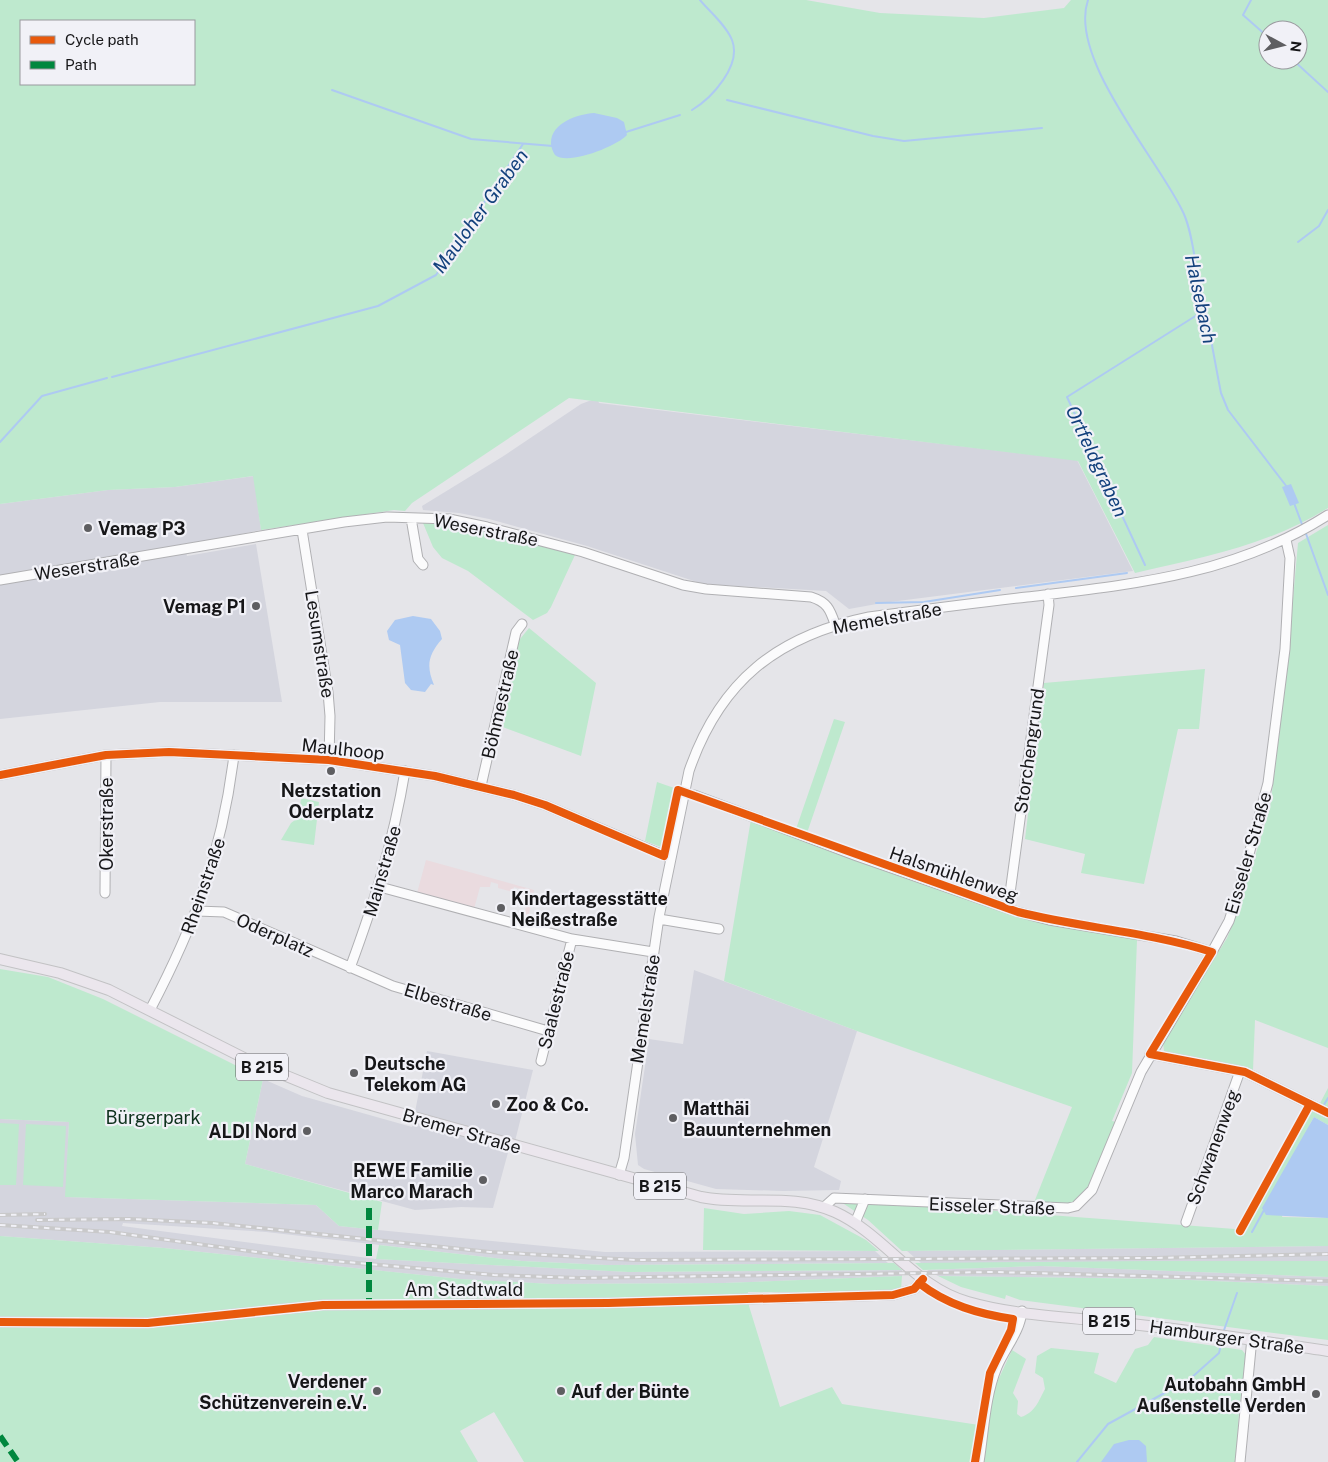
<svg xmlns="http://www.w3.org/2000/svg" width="1328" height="1462" viewBox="0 0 1328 1462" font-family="'Public Sans',sans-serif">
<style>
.built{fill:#d4d5de}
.education{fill:#eadbdf}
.green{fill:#bee9ce;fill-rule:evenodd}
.water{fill:#aecaf2}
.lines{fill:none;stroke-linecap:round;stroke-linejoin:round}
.stream{stroke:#aecaf2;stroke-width:2}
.minor-casing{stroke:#b0b0b3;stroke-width:11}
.major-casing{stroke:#c2c2c4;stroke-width:12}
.minor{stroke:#fbfbfc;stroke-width:9}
.major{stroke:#ebe6ed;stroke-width:10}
.rail-casing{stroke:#c9c9ca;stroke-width:4}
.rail{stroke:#f1f1f7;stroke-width:2;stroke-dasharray:5.5;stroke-linecap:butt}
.quiet{stroke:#00873e;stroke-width:6;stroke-dasharray:12 6;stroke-linecap:butt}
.cycleway-casing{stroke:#f1f1f7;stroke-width:11}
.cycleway{stroke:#e8590c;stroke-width:8}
.poi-dot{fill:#5e5e61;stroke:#f1f1f7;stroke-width:2}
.labels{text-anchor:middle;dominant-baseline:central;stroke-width:4.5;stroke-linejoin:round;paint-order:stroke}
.shield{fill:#f1f1f7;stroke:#58585b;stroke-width:1}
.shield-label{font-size:16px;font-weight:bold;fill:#161618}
.poi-label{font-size:18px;font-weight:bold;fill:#161618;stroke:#f1f1f7;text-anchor:start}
.street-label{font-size:18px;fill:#161618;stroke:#f1f1f7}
.park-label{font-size:18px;fill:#0d311c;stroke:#f1f1f7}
.water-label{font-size:19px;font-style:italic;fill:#12407c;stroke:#f1f1f7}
</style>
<rect width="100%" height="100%" fill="#e5e5e9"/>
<path class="built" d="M597,398l2,5 478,57 56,111 -251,32 -33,6 -23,-18 -123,-7 -116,-38 -98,-27 -30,-6 -36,-3 -1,-4 80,-49 79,-53z
M254,476l7,54 -77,15 3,11 69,-12 26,158h-122l-160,17v-215l108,-14 67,-3z
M694,970l163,61 -43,136 27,14 -2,9 -56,1 -67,-2 -72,-20 -6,-4 -3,-31 14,-95 34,5z
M427,1051l106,19 -19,75h-4l-17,63 -32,-1 -46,3 -170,-46 18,-85 39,17 110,31z
M0,1119l69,3 -3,75 250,8 23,21 39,4 227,22 270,-1 13,12 -282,2 -84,-4 -256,-29 -143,-9 -1,3 254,33 253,13 273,-2v6l-179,7 -171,1 -92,-5 -296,-31 -164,-12z
M1328,1246v15l-52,2h-355l-14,-12z
M1040,1266l288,11v9l-162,-7 -228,-3 -11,-6z"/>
<path class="education" d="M426,860l108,30 -7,32 -4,-1 4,-20 -3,-1 1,-5 -3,-1 1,-4 -9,-3 -1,5 -15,-4v-4l-7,-2 -1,5h-10l-6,22 -57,-16z"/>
<path class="green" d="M0,0h806l74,13 104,5 80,-10 7,-8h257v508c-62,38 -123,49 -193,65l-57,-112 -509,-63 -157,105 -7,8 -11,-1 -133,20 -8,-54 -78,11 -67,3 -108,14zM21,21h173v63h-173zM1268,30h30v30h-30z
M423,523c51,0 103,18 152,32l-24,52 -4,6 -14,7 -65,-49 -26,-13 -9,-11z
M1328,525v523l-73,-28 -2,50 -89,-19 -1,-9 64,-104 12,-30 31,-100 16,-131 12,-134z
M529,628l67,55 -15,73 -81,-30 16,-82z
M1205,669l-6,60h-21l-34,155 -63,-11 4,-19 -60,-15 19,-156z
M834,719l11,3 -38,111 -11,-4z
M657,782l20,7 -12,56 -4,2 -16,-6z
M301,798l18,4 -5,43 -33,-5 10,-17 8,-6z
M751,819l269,98 117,23 -5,133 -20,48 4,1c-10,24 -23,74 -48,82 -10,3 -24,1 -35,1l39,-98 -215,-76 -133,-50z
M0,969l48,8 55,22 160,80 -18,85 137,38 -4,28 -39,-4 -23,-21 -251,-8 4,-75 -69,-3z
M1328,1088v37l-14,-8 -4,7 -28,93 46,1v28l-426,5 -34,-31 -27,-18 104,5 290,22 69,-124 13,4z
M0,1123l19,1 -3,61h-16z
M26,1124l40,2 -3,61 -40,-2z
M704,1208l40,6 45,-3 31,4 46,25 13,11 -176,-1z
M0,1236l164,12 296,31 92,5 171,-1 179,-7 -1,14 -25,3 -128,-1 1,14 31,101 52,-20 10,17 137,21 -6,37h-449l-30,-50 -34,19 18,31h-478z
M379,1245l143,16 84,4 288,-2 8,7 -273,2 -253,-13z
M1146,1261h182v16l-288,-11 -117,4 -8,-7z
M938,1276l228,3 162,7v54l-308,-40 -14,-5 -1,4 -44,-12z
M1154,1337l88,13 4,5 -7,56 -3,51h-254l12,-73 18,-39 14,9 -13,34 5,8 -1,13 4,3c14,-4 18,-17 24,-28l-2,-11 -8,-5 2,-17 14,-8 48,5 -5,20 22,10 19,-34 13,-4z"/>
<path class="water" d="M594,113l23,5 7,4 3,13c-10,11 -59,31 -72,20 -2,-3 -4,-8 -4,-11 -1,-21 27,-30 43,-31z
M1291,484l8,19 -9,3 -8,-19z
M413,616l18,3 9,12 2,8c-14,16 -16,27 -8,46l-3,-1 -6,8 -14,-2 -6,-7 -5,-38 -11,-5 -2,-9 8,-11z
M1314,1117l14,8v93l-62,-3 -4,-7z
M1129,1440h10l7,6 1,16h-46l13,-18z"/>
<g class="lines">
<path class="stream" d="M1088,0c-20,58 69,158 94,210 9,17 11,41 15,59 9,41 16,83 24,124l7,17 59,77
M1251,0l-8,15 25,22
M1293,60l35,32
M332,90l139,49 82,7
M727,100l146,36 31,5 138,-13
M692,110c20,-12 50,-45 40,-70 -6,-15 -22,-28 -32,-40
M626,132l54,-17
M1298,242l21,-16 9,-16
M112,377l266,-71 58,-31 87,-131
M0,442l42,-46 65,-18
M1294,503l9,24
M1305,531l23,64
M1145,565l-78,-168 138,-87
M1016,588l111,-15
M876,603l48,-1 76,-12
M1322,1108l6,-10
M1252,1232l12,-22
M1223,1333l14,-40
M1077,1462l31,-38 82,-45 29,-26 3,-13"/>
<g class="minor-casing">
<path id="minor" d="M411,518l7,41 5,6
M302,530l26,162 2,24 -1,44
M0,580l344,-58 43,-5 62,2 38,8 96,25 100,33 23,4 105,8c16,5 19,12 24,27
M0,775l106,-20 63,-3 160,8 106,16 79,19 31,10 125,53
M481,786l35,-154 6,-8
M694,795l163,61 161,56 31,8 127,21 36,11
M380,887l192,52 81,13
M105,893l1,-138
M1008,908l41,-303 -1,-11
M197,911l27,1 169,74 155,45
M659,919l60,10
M350,968c25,-68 43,-125 55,-197
M150,1010c45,-86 72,-157 84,-255
M1150,1054l95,18 83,41
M541,1061l31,-122
M619,1175l5,-17 35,-241 30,-146c31,-90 88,-135 180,-154 52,-7 105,-14 158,-20 108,-13 207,-22 301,-82
M824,1207l10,-9 234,10 8,-2 16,-16 49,-118 71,-120 17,-31 12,-37 27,-101 17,-134 5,-91 -4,-18
M1186,1222l54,-151
M855,1223l10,-24
M0,1322l148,1 175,-18 285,-2 285,-8 21,-6 9,-10
M979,1462c5,-31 6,-66 18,-95 8,-19 23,-35 25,-56
M1240,1462l12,-124"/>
</g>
<g class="major-casing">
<path id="major" d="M0,959l60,14 49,17 141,71 78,32 373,104c44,9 91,-5 134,15 49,22 80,76 133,90 49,14 104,15 154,21 69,7 137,18 206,28"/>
</g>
<use href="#minor" class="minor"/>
<use href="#major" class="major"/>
<g class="rail-casing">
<path id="rail" d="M0,1215l45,-1
M37,1220l93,-1 82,4 278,29 146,8 519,-2 173,-4
M0,1225l110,7 190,26 194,17 85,3 415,-6 334,9"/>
</g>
<use href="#rail" class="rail"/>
<path class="quiet" d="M369,1208v96
M0,1436l18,26"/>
<g class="cycleway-casing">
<path id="cycleway" d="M0,775l106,-20 63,-3 160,8 106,16 79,19 31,10 119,51 14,-66 340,122c64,16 131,20 194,40l-62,102 95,18 83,41
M1240,1231l70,-127
M919,1283c28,22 60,31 94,36l-2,11 -21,43 -15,89
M0,1322l148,1 175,-18 285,-2 285,-8 21,-6 9,-10"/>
</g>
<use href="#cycleway" class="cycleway"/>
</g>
<g class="poi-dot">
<circle cx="88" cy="528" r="5"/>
<circle cx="256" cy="606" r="5"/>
<circle cx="331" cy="771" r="5"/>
<circle cx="501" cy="908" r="5"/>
<circle cx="354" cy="1073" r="5"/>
<circle cx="496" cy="1104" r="5"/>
<circle cx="673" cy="1118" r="5"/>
<circle cx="307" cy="1131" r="5"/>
<circle cx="483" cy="1180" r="5"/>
<circle cx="377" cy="1391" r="5"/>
<circle cx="561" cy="1391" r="5"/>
<circle cx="1316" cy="1394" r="5"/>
</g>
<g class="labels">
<g class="shield">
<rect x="236" y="1053.5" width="52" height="27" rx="4"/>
<rect x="634" y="1172.5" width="52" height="27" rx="4"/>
<rect x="1083" y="1307.5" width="52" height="27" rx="4"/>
</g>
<g class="shield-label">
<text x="262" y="1067">B 215</text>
<text x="660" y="1186">B 215</text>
<text x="1109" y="1321">B 215</text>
</g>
<g class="poi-label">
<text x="98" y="528">Vemag P3</text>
<text x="246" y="606" text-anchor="end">Vemag P1</text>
<text x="331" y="790" text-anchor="middle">Netzstation<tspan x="331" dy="21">Oderplatz</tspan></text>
<text x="511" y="898">Kindertagesstätte<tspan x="511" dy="21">Neißestraße</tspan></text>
<text x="364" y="1063">Deutsche<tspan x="364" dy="21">Telekom AG</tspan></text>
<text x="506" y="1104">Zoo &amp; Co.</text>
<text x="683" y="1108">Matthäi<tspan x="683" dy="21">Bauunternehmen</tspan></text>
<text x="297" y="1131" text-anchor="end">ALDI Nord</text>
<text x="473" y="1170" text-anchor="end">REWE Familie<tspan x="473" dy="21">Marco Marach</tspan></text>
<text x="367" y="1381" text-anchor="end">Verdener<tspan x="367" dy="21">Schützenverein e.V.</tspan></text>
<text x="1306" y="1384" text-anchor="end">Autobahn GmbH<tspan x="1306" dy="21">Außenstelle Verden</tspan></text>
<text x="571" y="1391">Auf der Bünte</text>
</g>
<g class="street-label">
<text transform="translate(486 530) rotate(11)">Weserstraße</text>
<text transform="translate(87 566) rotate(-9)">Weserstraße</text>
<text transform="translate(887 618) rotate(-10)">Memelstraße</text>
<text transform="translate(320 644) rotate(81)">Lesumstraße</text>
<text transform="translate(500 704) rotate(-77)">Böhmestraße</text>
<text transform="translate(343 749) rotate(6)">Maulhoop</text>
<text transform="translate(1029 751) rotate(-82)">Storchengrund</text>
<text transform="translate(106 824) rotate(-90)">Okerstraße</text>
<text transform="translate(1248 853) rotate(-74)">Eisseler Straße</text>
<text transform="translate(382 871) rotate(-74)">Mainstraße</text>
<text transform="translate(954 874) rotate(19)">Halsmühlenweg</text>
<text transform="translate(203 886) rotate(-71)">Rheinstraße</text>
<text transform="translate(275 935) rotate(24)">Oderplatz</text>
<text transform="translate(556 1000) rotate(-76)">Saalestraße</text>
<text transform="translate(448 1002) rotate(17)">Elbestraße</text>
<text transform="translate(645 1009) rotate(-81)">Memelstraße</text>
<text transform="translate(462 1131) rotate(16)">Bremer Straße</text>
<text transform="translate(1213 1147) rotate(-70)">Schwanenweg</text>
<text transform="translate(992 1206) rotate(2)">Eisseler Straße</text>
<text x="464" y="1289">Am Stadtwald</text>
<text transform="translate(1227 1337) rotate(8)">Hamburger Straße</text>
</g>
<g class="park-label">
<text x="153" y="1117">Bürgerpark</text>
</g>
<g class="water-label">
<text transform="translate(480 211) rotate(-54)">Mauloher Graben</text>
<text transform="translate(1201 299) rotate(78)">Halsebach</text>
<text transform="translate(1097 461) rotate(65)">Ortfeldgraben</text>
</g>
</g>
<rect x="20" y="20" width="175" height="65" fill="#f1f1f7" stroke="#99999e"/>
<rect x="30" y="36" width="25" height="8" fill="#e8590c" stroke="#99999e"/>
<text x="65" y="45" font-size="15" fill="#161618">Cycle path</text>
<rect x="30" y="61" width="25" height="8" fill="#00873e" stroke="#99999e"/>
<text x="65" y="70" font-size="15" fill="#161618">Path</text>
<g transform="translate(1283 45) rotate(97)"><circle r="24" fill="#f1f1f7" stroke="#99999e"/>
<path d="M0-4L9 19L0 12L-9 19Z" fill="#5e5e61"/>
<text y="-8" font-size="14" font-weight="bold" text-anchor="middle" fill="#161618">N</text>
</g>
</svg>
